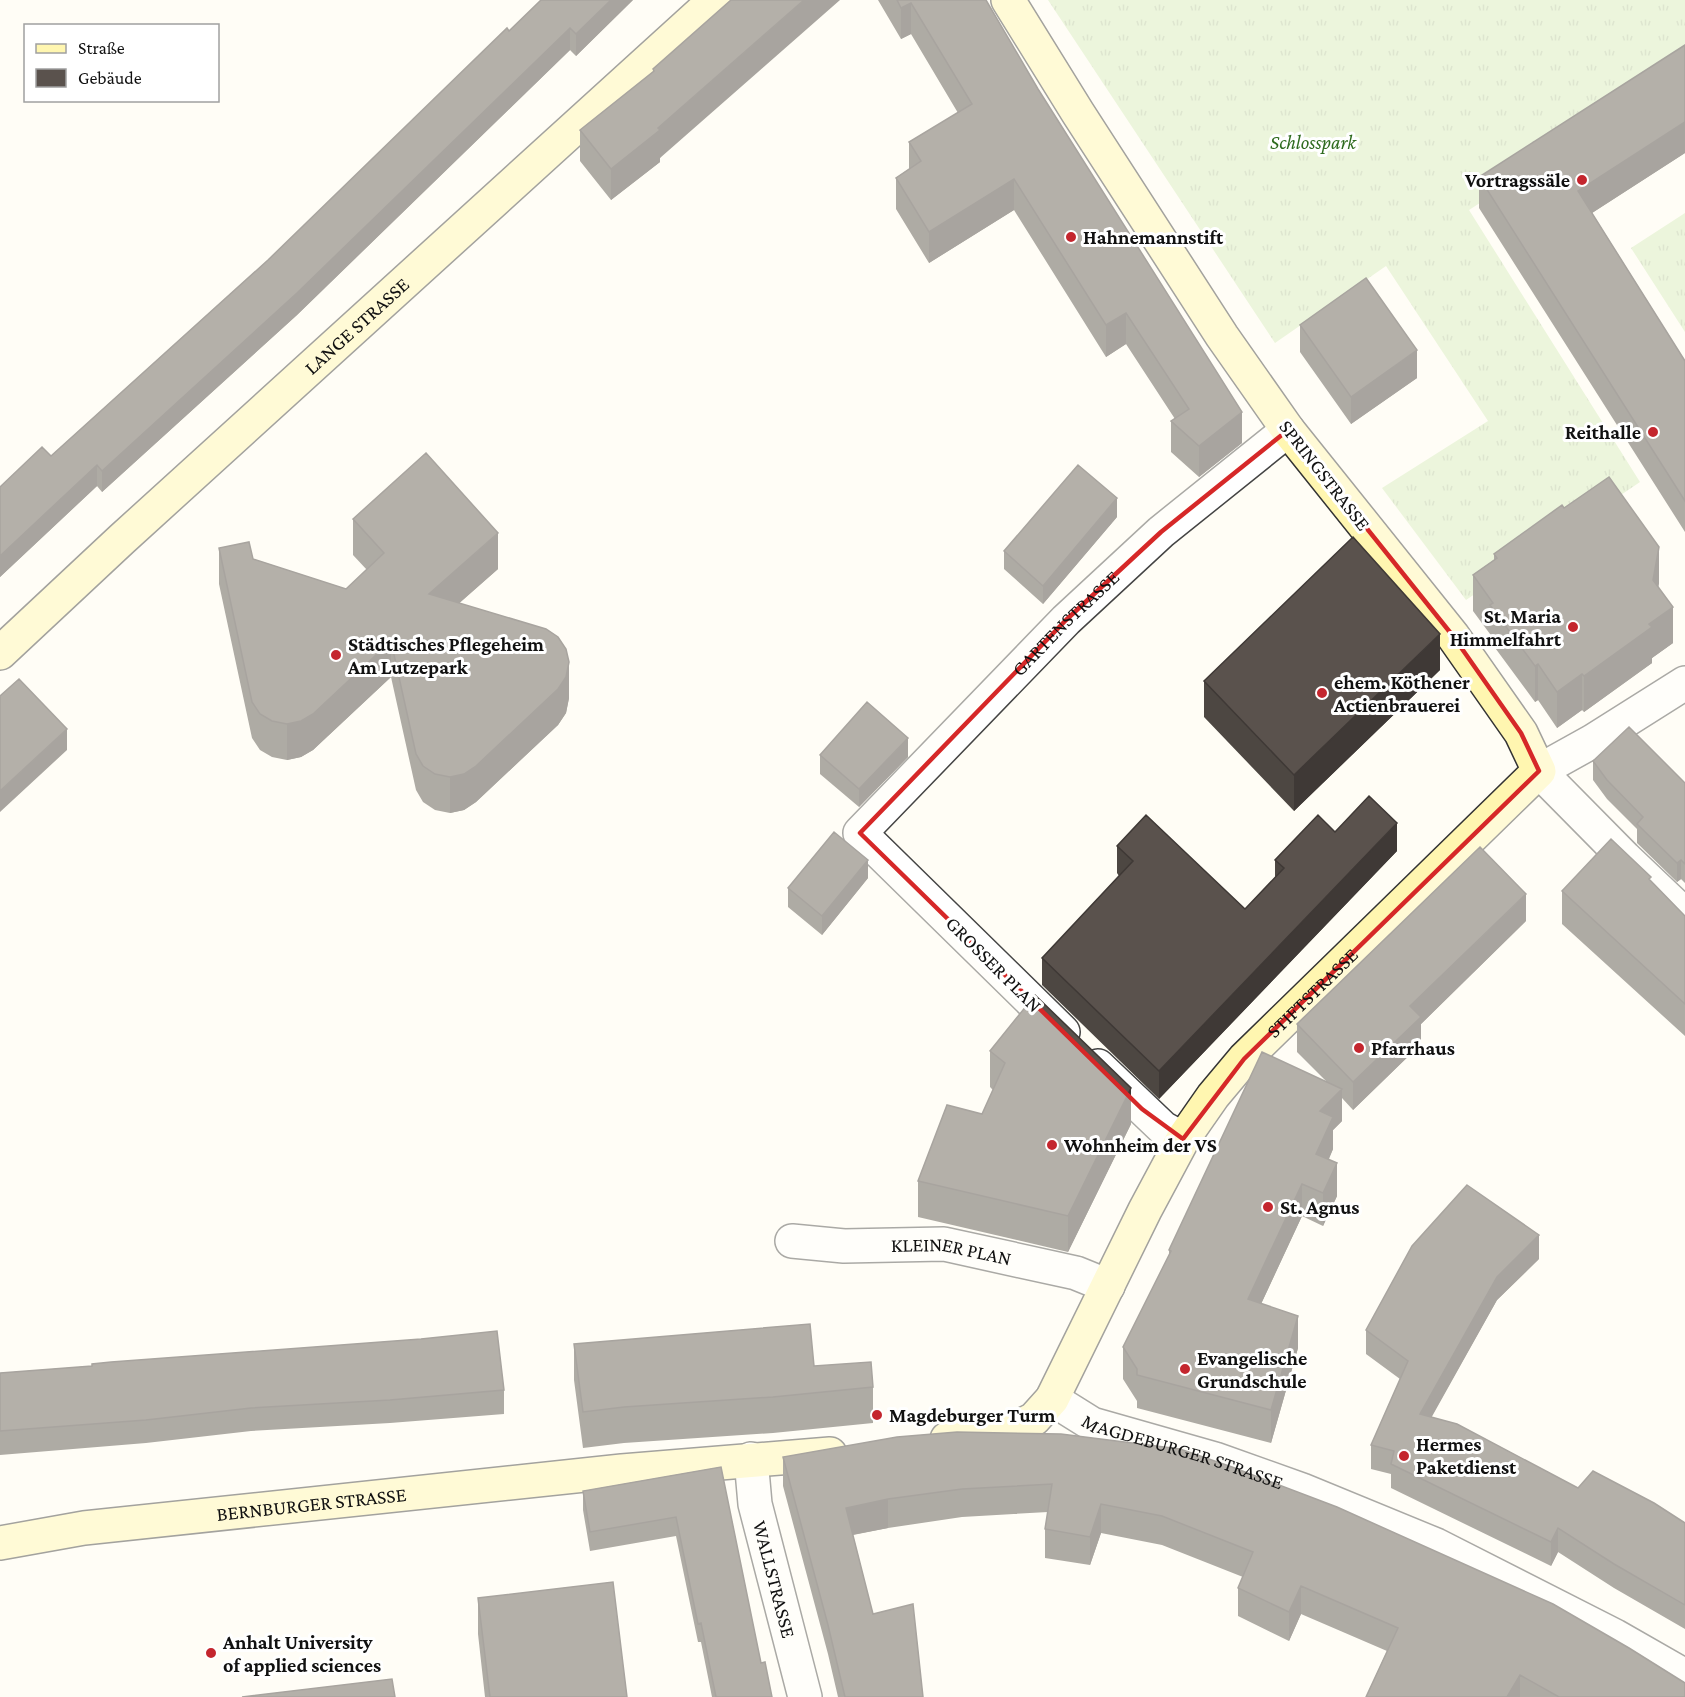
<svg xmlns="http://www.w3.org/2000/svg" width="1685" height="1697" viewBox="0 0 1685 1697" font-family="'Crimson Pro',serif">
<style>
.grass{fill:url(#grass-tufts)}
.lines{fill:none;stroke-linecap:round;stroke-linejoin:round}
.minor-casing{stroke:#444;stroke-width:36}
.secondary-casing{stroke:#333;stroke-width:36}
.minor{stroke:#fff;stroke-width:33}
.secondary{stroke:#fff6b0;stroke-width:33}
.wall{fill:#4d4742}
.shaded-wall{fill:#3f3936}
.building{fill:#5a524d;stroke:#3f3936;stroke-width:1.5}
.marked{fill:none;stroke:#d62828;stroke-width:4.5;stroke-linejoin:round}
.poi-dot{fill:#c4262e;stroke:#fff;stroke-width:2}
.labels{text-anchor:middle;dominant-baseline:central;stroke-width:6;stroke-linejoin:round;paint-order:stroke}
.park-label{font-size:20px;font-style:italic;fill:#2f6b1f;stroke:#fff}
.poi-label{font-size:20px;font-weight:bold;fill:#111;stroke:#fff;text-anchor:start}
.street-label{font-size:20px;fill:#111;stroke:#fff}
</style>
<defs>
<pattern id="grass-tufts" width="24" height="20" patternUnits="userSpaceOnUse" patternTransform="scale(1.5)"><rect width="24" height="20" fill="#d5ebbd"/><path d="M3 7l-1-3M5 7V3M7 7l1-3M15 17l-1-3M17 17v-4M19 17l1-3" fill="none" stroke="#b6c8a1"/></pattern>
</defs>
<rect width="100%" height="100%" fill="#fffdf5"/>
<path class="grass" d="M1048,0h637v72l-216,138 171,272 -174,118 -84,-112 106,-67 -102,-155 -111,77z
M1685,213v119l-54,-84z"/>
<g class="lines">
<g class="minor-casing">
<g id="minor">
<path d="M1685,683l-92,58 -54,30 86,87 60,57"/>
<path id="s1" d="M1063,1032l-203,-199 206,-213 95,-88 127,-102"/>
<path d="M1098,1066l65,62 20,11"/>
<path id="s2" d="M792,1241l52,5 100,-2 132,29 32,13"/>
<path id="s3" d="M1052,1399l40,25 123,35 87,31 134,55 179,91 70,40"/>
<path id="s4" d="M751,1459l4,45 50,193"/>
</g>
</g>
<g class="secondary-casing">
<g id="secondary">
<path id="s5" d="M0,653l122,-114 593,-539"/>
<path id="s6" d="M947,1439l67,-10 20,-10 18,-20 93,-189 38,-71 30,-43 31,-37 295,-288 -18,-38 -68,-97 -165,-206 -66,-94 -144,-223 -70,-113"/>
<path id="s7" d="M0,1543l84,-15 538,-57 208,-17"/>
</g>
</g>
<use href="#minor" class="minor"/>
<use href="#secondary" class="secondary"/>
</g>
<path class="wall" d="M633,0l-57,56 -6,-6 -273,265 -195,177 -5,-6 -97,91v-90l51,-31 217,-196 241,-229z
M731,0l-71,158v4l-49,38 -31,-39v-31l73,-58v-3z
M878,0h108l256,443 -43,34 -28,-25v-31l4,-2 -49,-75 -20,13 -92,-147 -85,53 -33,-54v-31l13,-9v-27l49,-29 -47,-79 -10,5z
M1685,153l-93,60 93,148v171l-206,-324v-31z
M1300,325l117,53 -66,46 -51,-72z
M1564,508l95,75 -1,4 15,56 -21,15v5l-68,49 -2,-2 -25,18 -19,-28 -3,2 -45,-61v-7l-17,-23v-36l21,-15v-6z
M1117,517l-74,87 -39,-35v-18z
M353,519l145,50 -39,34 110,95 -3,15 -8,12 -82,77 -12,8 -14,3 -15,-3 -12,-8 -7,-12 -25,-113 -78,73 -12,7 -14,3 -15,-3 -12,-7 -8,-12 -33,-154v-36l127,41 21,-19 -14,-15z
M1440,670l-146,141 -90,-94v-36z
M820,755l88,2 -49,50 -39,-33z
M1593,761l92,22v100l-4,-4 -4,3 -40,-39v-14l-30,-30 -14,-19z
M1335,832l62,19 -238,248 -117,-114v-27l77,-82 -2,-3v-27l128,63 30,-31v-18z
M868,878l-46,57 -34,-28v-19z
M1651,881l34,35v120l-123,-112v-33z
M1526,921l-105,103v20l-68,66 -11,-12v23l-9,9v19l-4,10 8,37 -14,30 -21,-10 -41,88 37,44 -27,95 -134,-35v-7l-14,-22v-32l46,-92v-5l157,-169 -29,-29v-28z
M990,1051l141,73 -63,128 -150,-35v-36l64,-67 11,-24 -3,-3z
M1539,1259l-42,41 -66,117 147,71 107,35v106l-71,-41 -56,-36 -7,14 -160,-78v-14l-20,-5v-24l29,-66 -34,-25v-24z
M574,1344l240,22 59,21v36l-100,10 -149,10 -41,5 -9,-68z
M92,1366l412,24v24l-114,9 -139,8 -105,12 -146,12v-82z
M957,1432l728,265h-319l21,-46 -86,-37 -12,27 -51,-25v-28l5,-11 -81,-32 -61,-12 -11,32 -45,-7v-29l3,-17 -86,5 -74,11 -35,7 20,79 50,83h-85l-10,-43 -45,-168v-29z
M721,1467l40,196 11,34h-60l-11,-55h-3l-22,-106 -86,15 -7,-41v-19z
M478,1598l149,99h-142l-7,-63z"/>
<path class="shaded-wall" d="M611,0h22l-57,56v-22z
M804,0h36l-180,158v4l-49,38v-31z
M911,3v31l-10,5v-31z
M570,28v22l-273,265 -195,177v-21z
M1685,122v31l-107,69v-31z
M1014,179v31l-85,53v-31z
M1126,313v31l-20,13v-32z
M1417,350v28l-66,46v-27z
M1242,412v31l-43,34v-31z
M97,465v21l-97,91v-21z
M1117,498v19l-74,87v-18z
M498,533v36l-69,61v-36z
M1659,547v36l-6,33v-36z
M1673,607v36l-21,15v5l-68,49v-36l65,-52z
M1440,634v36l-146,141v-36z
M391,641v36l-78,73 -12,7 -14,3v-36z
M569,662v36l-3,15 -8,12 -82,77 -12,8 -14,3v-36z
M1538,664v36l-3,2v-36z
M1582,674v36l-25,18v-36z
M67,729v21l-67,62v-21z
M908,738v19l-49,50v-18z
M1397,823v28l-238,248v-28z
M868,860v18l-46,57v-19z
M1681,860v19l-4,3v-19z
M1526,894v27l-105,103v20l-68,66v-28l57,-76z
M1131,1088v36l-63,128v-36z
M1342,1089v32l-9,9v19l-17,37v-32l4,-43z
M1337,1163v33l-14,30v-33z
M1302,1184v32l-54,116v-33z
M1539,1235v24l-42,41 -77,138v-24l77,-137z
M1298,1316v32l-27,95v-33z
M888,1499v29l-42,8v-28z
M1101,1504v29l-11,32v-28z
M1558,1528v24l-7,14v-24z
M1301,1586v28l-12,27v-29z
M1520,1675v22h-13z"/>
<path class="building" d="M541,0h70l-35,34 -6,-6 -273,265 -195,178 -5,-6 -97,91v-69l42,-40 9,9 217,-196 239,-232 2,3z
M731,0h73l-146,128 2,2 -49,39 -31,-39 74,-59 -1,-2z
M897,0h89l52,89 204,323 -43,34 -28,-25 18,-12 -63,-96 -20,12 -92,-146 -85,53 -33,-54 25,-17 -12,-19 63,-38 -61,-101 -10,5z
M1685,45v77l-107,69 107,170v140l-206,-324z
M1366,278l51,72 -66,47 -51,-72z
M426,453l72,80 -69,61 117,35 12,8 8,12 3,13 -3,15 -8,12 -82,77 -12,8 -14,3 -15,-3 -12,-8 -7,-12 -25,-113 -78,73 -12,7 -14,3 -15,-3 -12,-7 -8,-12 -33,-154 30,-6 4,17 93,30 38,-36 -31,-34z
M1078,465l39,33 -74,88 -39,-35z
M1609,477l50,70 -6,33 20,27 -24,17 3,3 -68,49 -2,-2 -25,18 -19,-28 -3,2 -45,-61 3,-2 -20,-28 24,-17 -3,-4 68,-49 2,3z
M1353,537l87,97 -146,141 -90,-94z
M19,679l48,50 -67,62v-95z
M867,702l41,36 -49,51 -39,-34z
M1629,727l56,56v81l-4,-4 -4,3 -40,-39 6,-7 -36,-37 -14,-19z
M1369,796l28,27 -238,248 -117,-113 91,-97 -16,-15 29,-31 99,94 39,-41 -9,-8 43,-45 17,17z
M834,832l34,28 -46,56 -34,-28z
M1611,839l40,38 -2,2 36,37v88l-123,-113z
M1480,847l46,47 -116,112 11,11 -68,65 -56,-58z
M1035,995l96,93 -63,128 -150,-35 29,-76 35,9 23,-51 -15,-12z
M1262,1052l80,37 -22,22 13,6 -17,37 21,9 -14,30 -21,-9 -54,115 50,17 -27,94 -134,-35v-6l-14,-22 48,-96 -2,-1z
M1467,1185l72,50 -42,42 -77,137 37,10 121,64 15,-17 61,32 31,20v82l-71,-41 -56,-36 -7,14 -160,-78 3,-13 -23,-6 37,-84 -42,-31 46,-84z
M810,1324l4,42 57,-4 2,25 -100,10 -149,10 -41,5 -9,-68z
M497,1331l7,59 -114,10 -139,8 -105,12 -146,11v-58l92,-7v-2l19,-2 310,-23z
M957,1432l104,2 119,15 52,18 105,40 216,97 76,44 56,35v14h-126l-39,-22 -13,22h-141l32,-69 -97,-42 -12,26 -51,-24 15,-36 -91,-36 -61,-12 -11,33 -45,-8 7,-45 -90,5 -74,10 -42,9 27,106 40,-10 10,93h-78l-17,-72 -45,-168 114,-20z
M721,1467l40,196 4,-1 7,35h-56l-15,-74 -3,1 -22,-107 -86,15 -7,-41z
M613,1582l14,115h-137l-12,-99z
M392,1679l3,18h-153z"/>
<path d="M0 0H1685V1697H0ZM1288,430l165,206 68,97 18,38 -295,288 -61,80 -41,-30 -282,-276 206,-213 95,-88z" fill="#fffdf5" fill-opacity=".55" fill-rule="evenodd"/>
<path class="marked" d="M1288,430l165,206 68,97 18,38 -295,288 -61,80 -41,-30 -282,-276 206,-213 95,-88z"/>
<g class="poi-dot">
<circle cx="1582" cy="180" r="6"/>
<circle cx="1071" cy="237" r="6"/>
<circle cx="1653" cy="432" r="6"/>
<circle cx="1573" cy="627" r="6"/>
<circle cx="336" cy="655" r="6"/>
<circle cx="1322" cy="693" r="6"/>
<circle cx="1359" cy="1048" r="6"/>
<circle cx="1052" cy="1145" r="6"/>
<circle cx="1268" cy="1207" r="6"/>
<circle cx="1185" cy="1369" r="6"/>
<circle cx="877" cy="1415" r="6"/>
<circle cx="1404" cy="1456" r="6"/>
<circle cx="211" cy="1653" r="6"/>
</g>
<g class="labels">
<g class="park-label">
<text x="1313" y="142">Schlosspark</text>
</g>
<g class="poi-label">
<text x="1570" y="180" text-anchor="end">Vortragssäle</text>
<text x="1083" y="237">Hahnemannstift</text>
<text x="1641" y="432" text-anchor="end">Reithalle</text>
<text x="1561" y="616" text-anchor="end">St. Maria<tspan x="1561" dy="23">Himmelfahrt</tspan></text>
<text x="348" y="644">Städtisches Pflegeheim<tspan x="348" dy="23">Am Lutzepark</tspan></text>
<text x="1334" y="682">ehem. Köthener<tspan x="1334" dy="23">Actienbrauerei</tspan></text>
<text x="1371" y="1048">Pfarrhaus</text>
<text x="1064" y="1145">Wohnheim der VS</text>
<text x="1280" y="1207">St. Agnus</text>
<text x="1197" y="1358">Evangelische<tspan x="1197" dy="23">Grundschule</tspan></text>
<text x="889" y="1415">Magdeburger Turm</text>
<text x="1416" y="1444">Hermes<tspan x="1416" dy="23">Paketdienst</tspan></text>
<text x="223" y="1642">Anhalt University<tspan x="223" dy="23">of applied sciences</tspan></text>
</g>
<g class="street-label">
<text stroke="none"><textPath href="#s5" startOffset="484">LANGE STRASSE</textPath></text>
<text transform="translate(1325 475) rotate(52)">SPRINGSTRASSE</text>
<text stroke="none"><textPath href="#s1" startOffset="578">GARTENSTRASSE</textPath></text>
<text transform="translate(994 964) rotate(45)">GROSSER PLAN</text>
<text stroke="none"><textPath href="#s6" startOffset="604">STIFTSTRASSE</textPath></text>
<text stroke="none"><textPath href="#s2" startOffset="160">KLEINER PLAN</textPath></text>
<text stroke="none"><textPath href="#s3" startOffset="142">MAGDEBURGER STRASSE</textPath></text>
<text stroke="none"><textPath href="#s7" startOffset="314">BERNBURGER STRASSE</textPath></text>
<text stroke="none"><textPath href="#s4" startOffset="123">WALLSTRASSE</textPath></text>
</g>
</g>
<rect x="24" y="24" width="195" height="78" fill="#ffffff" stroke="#a0a0a0" stroke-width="1.5"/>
<rect x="36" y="44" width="30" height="9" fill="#fff6b0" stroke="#a0a0a0" stroke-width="1.5"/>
<text x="78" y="54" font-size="18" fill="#111111">Straße</text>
<rect x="36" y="69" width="30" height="18" fill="#5a524d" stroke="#a0a0a0" stroke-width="1.5"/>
<text x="78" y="84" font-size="18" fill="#111111">Gebäude</text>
</svg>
